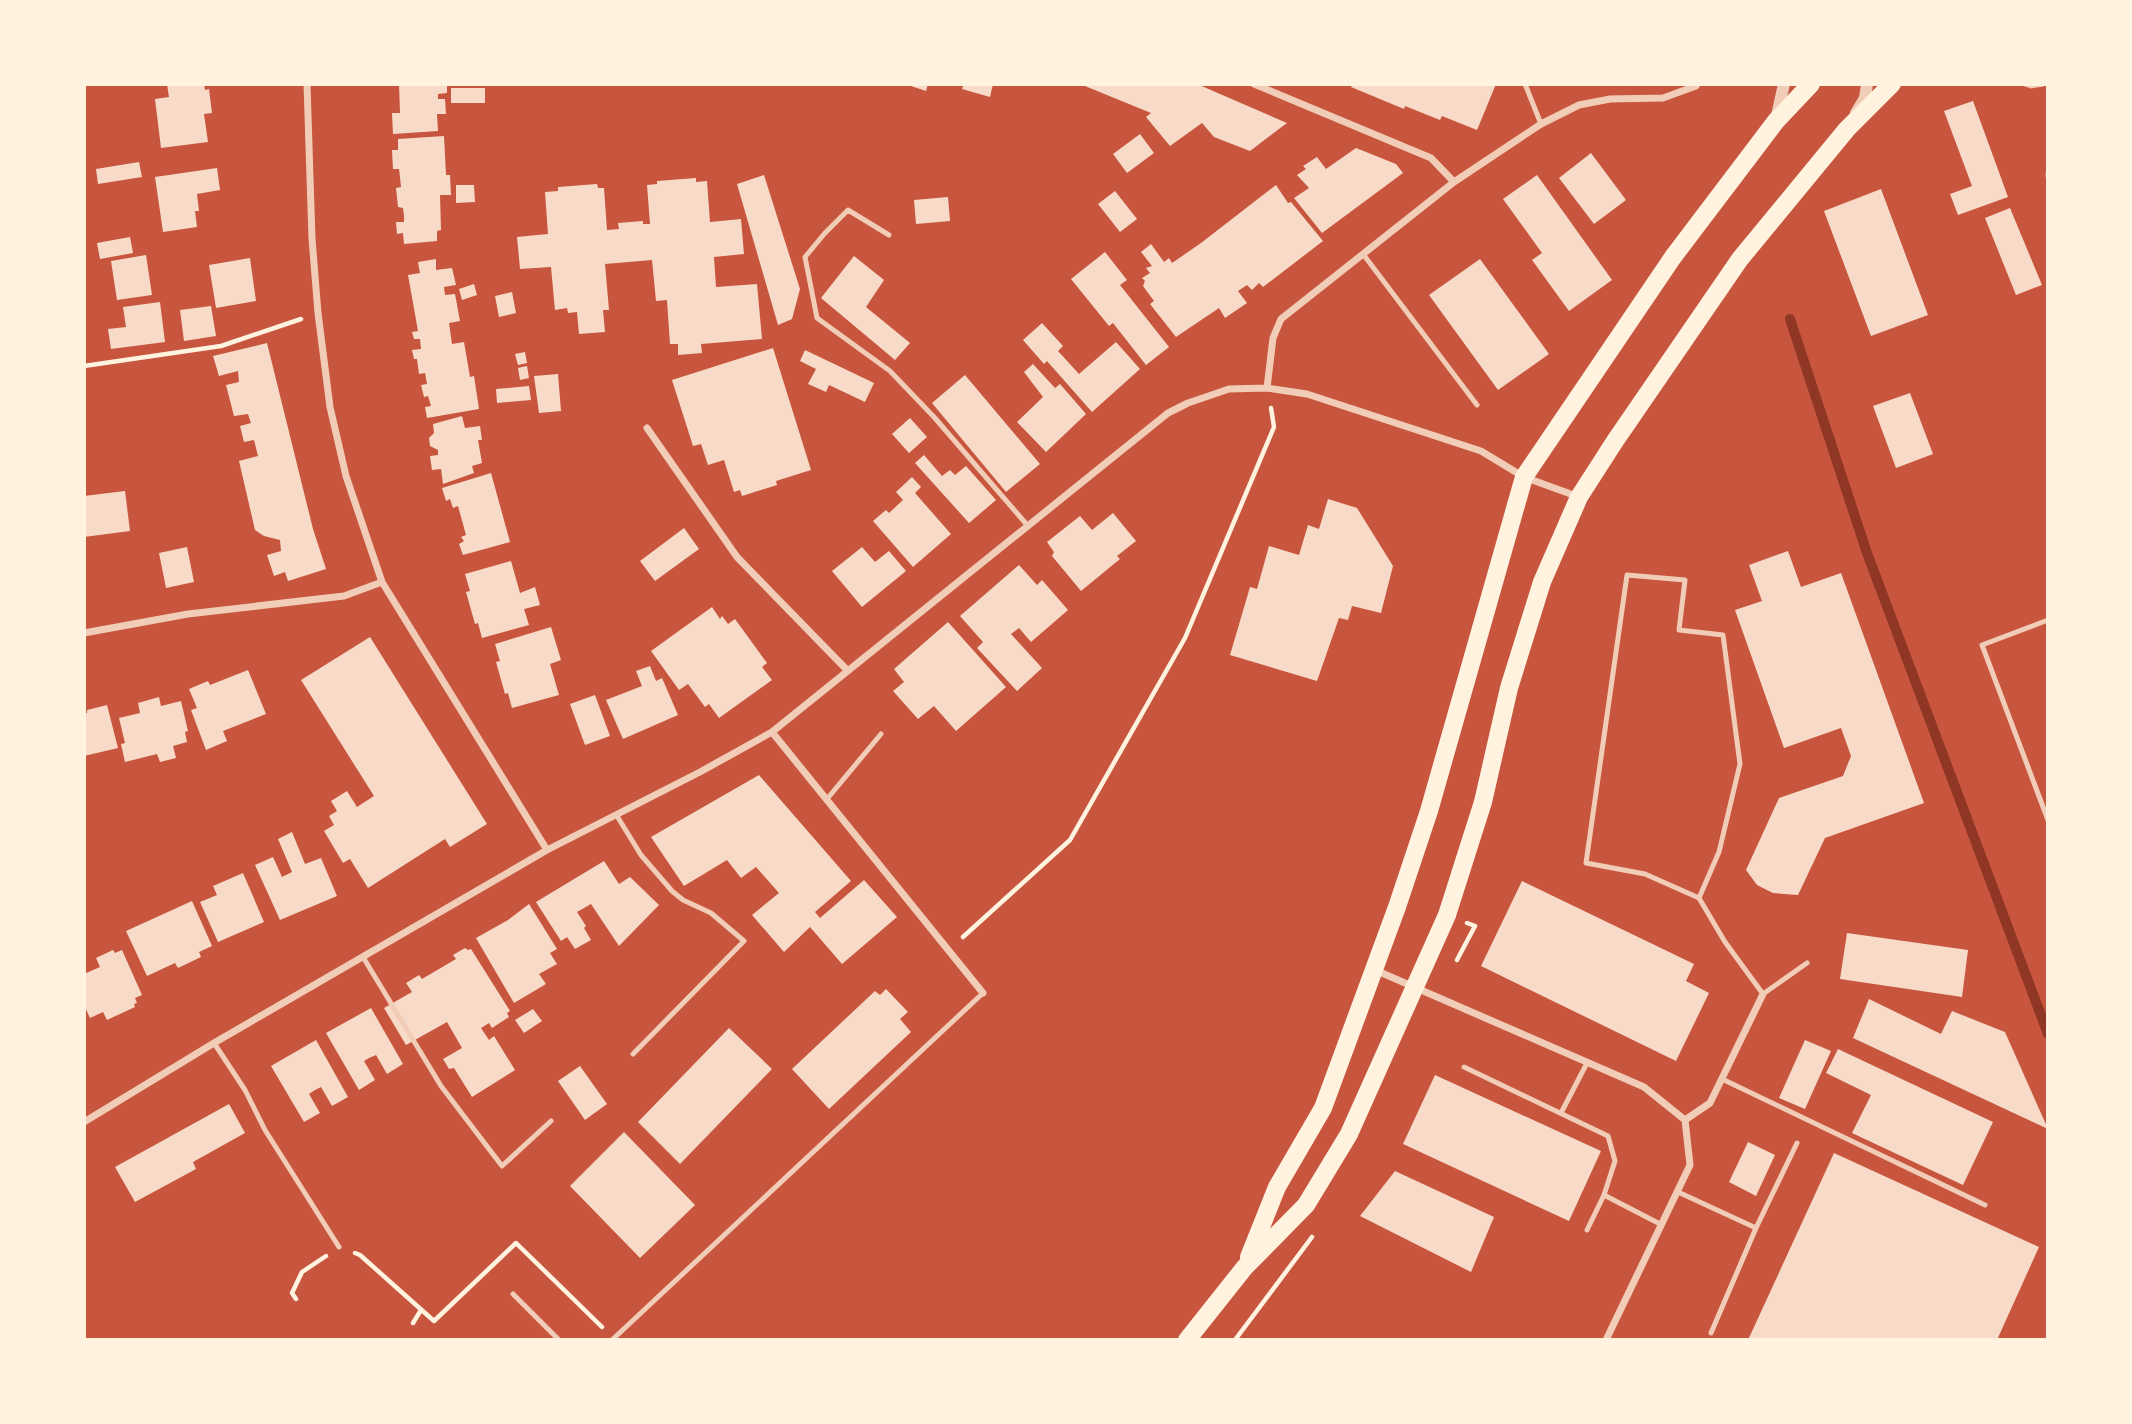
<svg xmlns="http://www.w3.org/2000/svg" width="2132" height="1424" viewBox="0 0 2132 1424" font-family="Inter,sans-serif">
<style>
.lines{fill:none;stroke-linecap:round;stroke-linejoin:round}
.stream{stroke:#8f3625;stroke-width:10}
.building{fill:#f7dbc8}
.path{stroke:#fff3e0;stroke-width:4.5}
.service{stroke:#f1ccb7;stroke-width:5}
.minor{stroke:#f1ccb7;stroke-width:7}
.tertiary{stroke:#f1ccb7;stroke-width:12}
.primary{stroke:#fff3e0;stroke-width:18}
</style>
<rect width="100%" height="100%" fill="#c8553d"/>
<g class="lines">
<path class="stream" d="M1790,319l77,234 181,481"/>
</g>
<path class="building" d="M167,84h37l1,6 4,-1 3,24 -8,1 4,28 -47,6 -6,-49 14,-2z
M399,84h48v9l-9,1v5h7l1,15h-9l1,17 -45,3 -1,-21h8z
M905,84h23l-2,7z
M964,84h29l-3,13 -28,-8z
M1080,84h117l90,39 -37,28 -36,-14 -12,-14 -32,23 -24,-29 5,-4z
M1353,84h143l-19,46 -35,-14 -2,4 -35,-14 -1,3 -53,-22z
M451,88h34v15h-34z
M1973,101l35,96 -50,18 -8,-21 22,-8 -28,-75z
M1140,134l14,19 -27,20 -14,-19z
M444,136l2,39h4l1,20h-11l1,35 -4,1v10l-33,3 -1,-11 -6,1 -1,-12h8v-6l-1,-8 -5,-1 -2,-19 5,-1 -1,-10 -1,-8h-6l-1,-19h6v-11z
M1356,148l40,16 7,9 -81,60 -28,-35 15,-10 -12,-13 9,-6 -3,-3 14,-9 9,12z
M1591,153l35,47 -32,24 -35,-46z
M139,162l3,15 -44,7 -2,-15z
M217,168l3,22 -23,4 2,17h-4l2,16 -34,5 -8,-55z
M764,175l36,114 -8,30 -14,6 -41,-141z
M1537,175l75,105 -43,31 -37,-51 10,-7 -39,-54z
M696,178v4l11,-1 3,41 31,-3 3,35 -30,3 2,30 41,-3 5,55 -61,5 1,9 -24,2v-11h-8l-3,-44 -11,1 -4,-41 -47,4 4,46h-6l2,22 -26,2 -2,-22 -9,1 -1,-5 -12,2 -4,-43 -31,2 -3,-32 31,-3 -3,-42 13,-1v-4l39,-3 1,4h6l3,42 12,-1 -1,-6 25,-2v3h7l-3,-39 10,-1v-3z
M456,185h18l1,17 -19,1z
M1276,185l12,18 3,-1 32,39 -60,46 -4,-4 -7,7 -5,-5 -9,6 9,12 -22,15 -6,-10 -43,29 -26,-33 4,-3 -11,-15 2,-5 -3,-3 8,-5 -4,-5 6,-2 -11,-14 10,-8 13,18 5,-4 3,5 29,-20z
M1881,189l47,126 -57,21 -47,-125z
M1115,191l22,28 -17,13 -22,-28z
M948,197l2,24 -34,3 -2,-24z
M2010,208l32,77 -26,10 -31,-77z
M130,237l3,16 -33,6 -3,-16z
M1105,252l22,28 -7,5 49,62 -23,18 -33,-42 -4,3 -38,-47z
M146,255l6,40 -35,5 -6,-39z
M854,256l30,24 -18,27 44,36 -15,17 -74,-62z
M250,258l6,43 -40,7 -7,-43z
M436,259v11l16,-2 4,17 -12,2 1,8 10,-1 5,27 -11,2 3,21 12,-2 6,35 4,-1 5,33 -52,9 -2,-11 6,-1 -3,-10 -4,1 -3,-12 6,-1 -2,-11 -6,1 -2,-15h-3l-2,-9 9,-1 -1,-10h-6l-2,-7 6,-1 -10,-56 12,-2 -2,-11z
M1480,259l69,95 -51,36 -69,-95z
M474,284l3,11 -15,5 -3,-11z
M512,292l4,21 -17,4 -4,-21z
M160,302l5,40 -54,7 -3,-20 18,-2 -3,-20z
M211,306l5,30 -32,5 -4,-31z
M1042,323l21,23 -5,5 21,23 37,-32 24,27 -48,43 -45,-51 -3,3 -21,-24z
M267,343l46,186 13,40 -38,12 -3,-9 -11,4 -7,-21 14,-4 -1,-11 -16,-4 -9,-6 -16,-69 19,-5 -4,-16 -10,2 -4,-16 11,-3 -3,-9 -14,2 -8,-31 13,-3 -1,-11 -19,5 -6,-20z
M773,348l38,122 -35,11 1,4 -35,11 -2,-6 -6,2 -10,-32 -16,5 -7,-21 -8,2 -21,-66z
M805,350l69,33 -9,19 -36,-17 -3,7 -18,-8 8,-15 -16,-8z
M525,352l2,11 -9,2 -3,-11z
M1033,364l22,24 5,-4 26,30 -40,38 -29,-30 26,-25 -19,-25z
M527,366l2,12 -9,2 -2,-12z
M558,374l3,37 -22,2 -5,-37z
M965,375l75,89 -34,28 -74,-89z
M529,386l2,14 -34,3 -1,-14z
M1910,393l23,61 -37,14 -23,-62z
M462,416l3,12 15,-2 2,14h-4l4,23 -10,3 2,7 -31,11 -2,-15 -9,1 -2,-14 8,-1v-5l-8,-4 -1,-8 5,-5 -1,-9z
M910,418l17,19 -18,16 -17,-19z
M924,455l18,21 8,-6 5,5 11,-9 30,34 -27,23 -54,-60z
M491,473l19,69 -47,13 -4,-11 5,-3 -3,-4 5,-2 -8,-29 -5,2 -3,-9 -4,2 -4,-13z
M912,477l9,10 -6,6 36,41 -38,33 -40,-46 13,-11 3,3 14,-13 -7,-8z
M125,491l5,40 -46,6v-41z
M1328,499l29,9 36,58 -12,47 -29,-7 -4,14 -9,-2 -22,63 -87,-26 20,-68 7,2 12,-43 30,9 9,-30 11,4z
M1113,513l23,28 -19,15 3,3 -39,32 -29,-35 2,-4 -7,-10 33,-26 12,14z
M684,528l15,21 -44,32 -15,-20z
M187,547l7,35 -28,6 -7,-35z
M862,547l13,15 14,-11 17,20 -44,36 -30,-36z
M1788,551l13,36 40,-14 83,230 -99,35 -27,57 -25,-2 -16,-8 -11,-15 33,-72 64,-22 8,-20 -10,-28 -57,20 -49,-138 27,-9 -13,-36z
M511,561l9,32 15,-6 5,18 -16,4 5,16 -47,13 -4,-15 -3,1 -9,-32 4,-1 -5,-17z
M1019,565l18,20 5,-5 26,30 -37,32 -12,-14 -8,6 31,34 -25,23 -40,-43 6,-6 -23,-26z
M712,607l8,12 2,-3 6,8 7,-5 32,44 -5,4 10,13 -53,38 -10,-14 -4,3 -17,-23 -9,6 -28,-39z
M948,622l58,65 -50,44 -22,-25 -16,13 -25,-28 11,-9 -10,-13z
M551,627l10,33 -11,4 9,31 -47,13 -4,-15 -3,1 -9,-32 4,-1 -5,-17z
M370,637l117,187 -37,23 -5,-8 -77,49 -18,-29 -7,4 -19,-32 10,-6 -5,-9 8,-5 -6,-10 16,-10 10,16 17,-11 -73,-116z
M650,666l6,15 6,-3 16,37 -55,24 -17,-39 36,-14 -6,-15z
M248,670l18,44 -43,17 4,10 -21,9 -15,-40 6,-2 -8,-19 19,-8 2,4z
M595,695l15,41 -25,9 -15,-41z
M159,697l2,9 20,-5 7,30 -3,1 2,10 -14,4 3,12 -16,4 -3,-8 -32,8 -4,-18 4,-1 -6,-25 21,-5 -2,-10z
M107,705l11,43 -34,8v-42l3,-1v-3z
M759,775l92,106 -36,31 5,6 44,-38 33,37 -55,47 -32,-37 -26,25 -32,-37 27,-22 -23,-26 -15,11 -14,-18 -43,26 -33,-49z
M292,832l13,32 16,-6 16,38 -57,24 -25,-55 18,-8 9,20 10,-5 -14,-33z
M604,861l15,23 11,-7 29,28 -40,41 -28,-42 -14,8 9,14 -2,2 7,12 -16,9 -8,-12 -6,4 -25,-39z
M243,873l21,49 -46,20 -18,-40 17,-7 -4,-9z
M1522,881l172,83 -8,17 23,12 -33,68 -195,-95z
M192,901l20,45 -13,6 2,5 -23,11 -3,-5 -28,13 -21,-45z
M529,904l28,45 -7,4 7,11 -18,10 7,10 -32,19 -38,-65 32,-18z
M1847,933l121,17 -6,47 -122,-18z
M465,948l3,2 3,-1 39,62 -3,2 2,4 -17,11 -3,-5 -8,5 8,12 5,-4 21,34 -43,27 -18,-29 -5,1 -6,-10 19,-11 -15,-26 -41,23 -22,-37 28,-16 -6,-9 13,-8 3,4 34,-20 -3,-4z
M113,950l2,3 7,-3 20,45 -7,3 2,5 -3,1 1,3 -28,13 -4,-8 -13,6 -6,-13v-31l16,-7 -4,-9z
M886,989l22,23 -8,7 11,13 -82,77 -37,-40 83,-78 5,4z
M1869,999l72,35 11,-23 53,21 43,97 -195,-91z
M371,1008l32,56 -16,10 -11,-19 -7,3 -5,3 11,19 -16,10 -33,-57z
M533,1009l9,12 -18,12 -9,-13z
M729,1028l43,41 -92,95 -42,-42z
M316,1040l32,57 -16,9 -11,-19 -6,3 -6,4 11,19 -16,9 -33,-56z
M1805,1040l26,11 -26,58 -26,-11z
M1838,1049l155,73 -30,63 -111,-52 19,-38 -45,-22z
M580,1066l27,38 -22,16 -27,-39z
M1435,1075l166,76 -32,70 -166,-77z
M229,1104l16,29 -52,29 3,7 -61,33 -20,-35z
M624,1132l71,73 -55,53 -70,-72z
M1748,1142l27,13 -19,41 -27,-14z
M1834,1153l205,94 -42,93h-249z
M1395,1171l99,46 -23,55 -111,-56z"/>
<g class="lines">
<path class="path" d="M84,366l137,-20 80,-27
M963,937l107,-97 115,-202 89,-211 -3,-19
M1457,960l18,-34 -8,-3
M355,1253l5,2 74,66 82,-78 86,84
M296,1299l-4,-6 10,-21 24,-16
M413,1323l8,-13
M1235,1340l77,-103"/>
<path class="service" d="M1525,84l16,40
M2025,84l6,2 12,-2
M2048,174v2
M889,235l-41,-25 -23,23 -20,24 12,61 73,53 44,46 94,109
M1363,254l114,151
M1627,575l58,5 -6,50 44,5 17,129 -21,88 -20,46 -54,-24 -59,-11z
M2048,620l-66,25 66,175
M827,799l54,-65
M617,816l24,39 31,36 11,9 28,13 33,28 -111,113
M1699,898l26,44 38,52 44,-31
M363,957l78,129 61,80 49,-45
M214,1043l31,47 20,40 74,117
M1464,1067l144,69 7,25 -11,34 -17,35
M1722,1079l263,126
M1561,1113l26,-50
M1678,1192l78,36 -45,105
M1604,1195l58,30
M1756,1228l41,-85
M513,1294l46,46
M612,1340l371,-347"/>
<path class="minor" d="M307,84l5,155 6,74 12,94 16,69 36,106 165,268
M1254,84l177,74 23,24
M1267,388l6,-50 8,-19 173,-137 87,-58 38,-19 31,-6 53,-1 33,-12
M647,428l90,129 111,114
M84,633l104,-19 156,-18 38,-14
M772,732l211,261
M1375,970l269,117 41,33
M84,1122l130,-79 333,-193 153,-78 72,-40 396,-319 20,-10 41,-14 38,-1 40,6 174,57 43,26 55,20
M1606,1340l84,-175 -5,-45 25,-17 53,-109"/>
<path class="tertiary" d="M1856,113l9,-15 2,-14
M1776,120l8,-36"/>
<path class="primary" d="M1249,1257l28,-70 46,-79 74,-201 32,-96 95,-334 149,-220 103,-136 35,-37
M1187,1340l58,-73 61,-62 43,-71 98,-219 36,-113 26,-114 33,-106 37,-85 36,-56 125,-182 107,-130 45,-45"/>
</g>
<rect width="2132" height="1424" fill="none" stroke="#fff3e0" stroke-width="172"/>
</svg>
